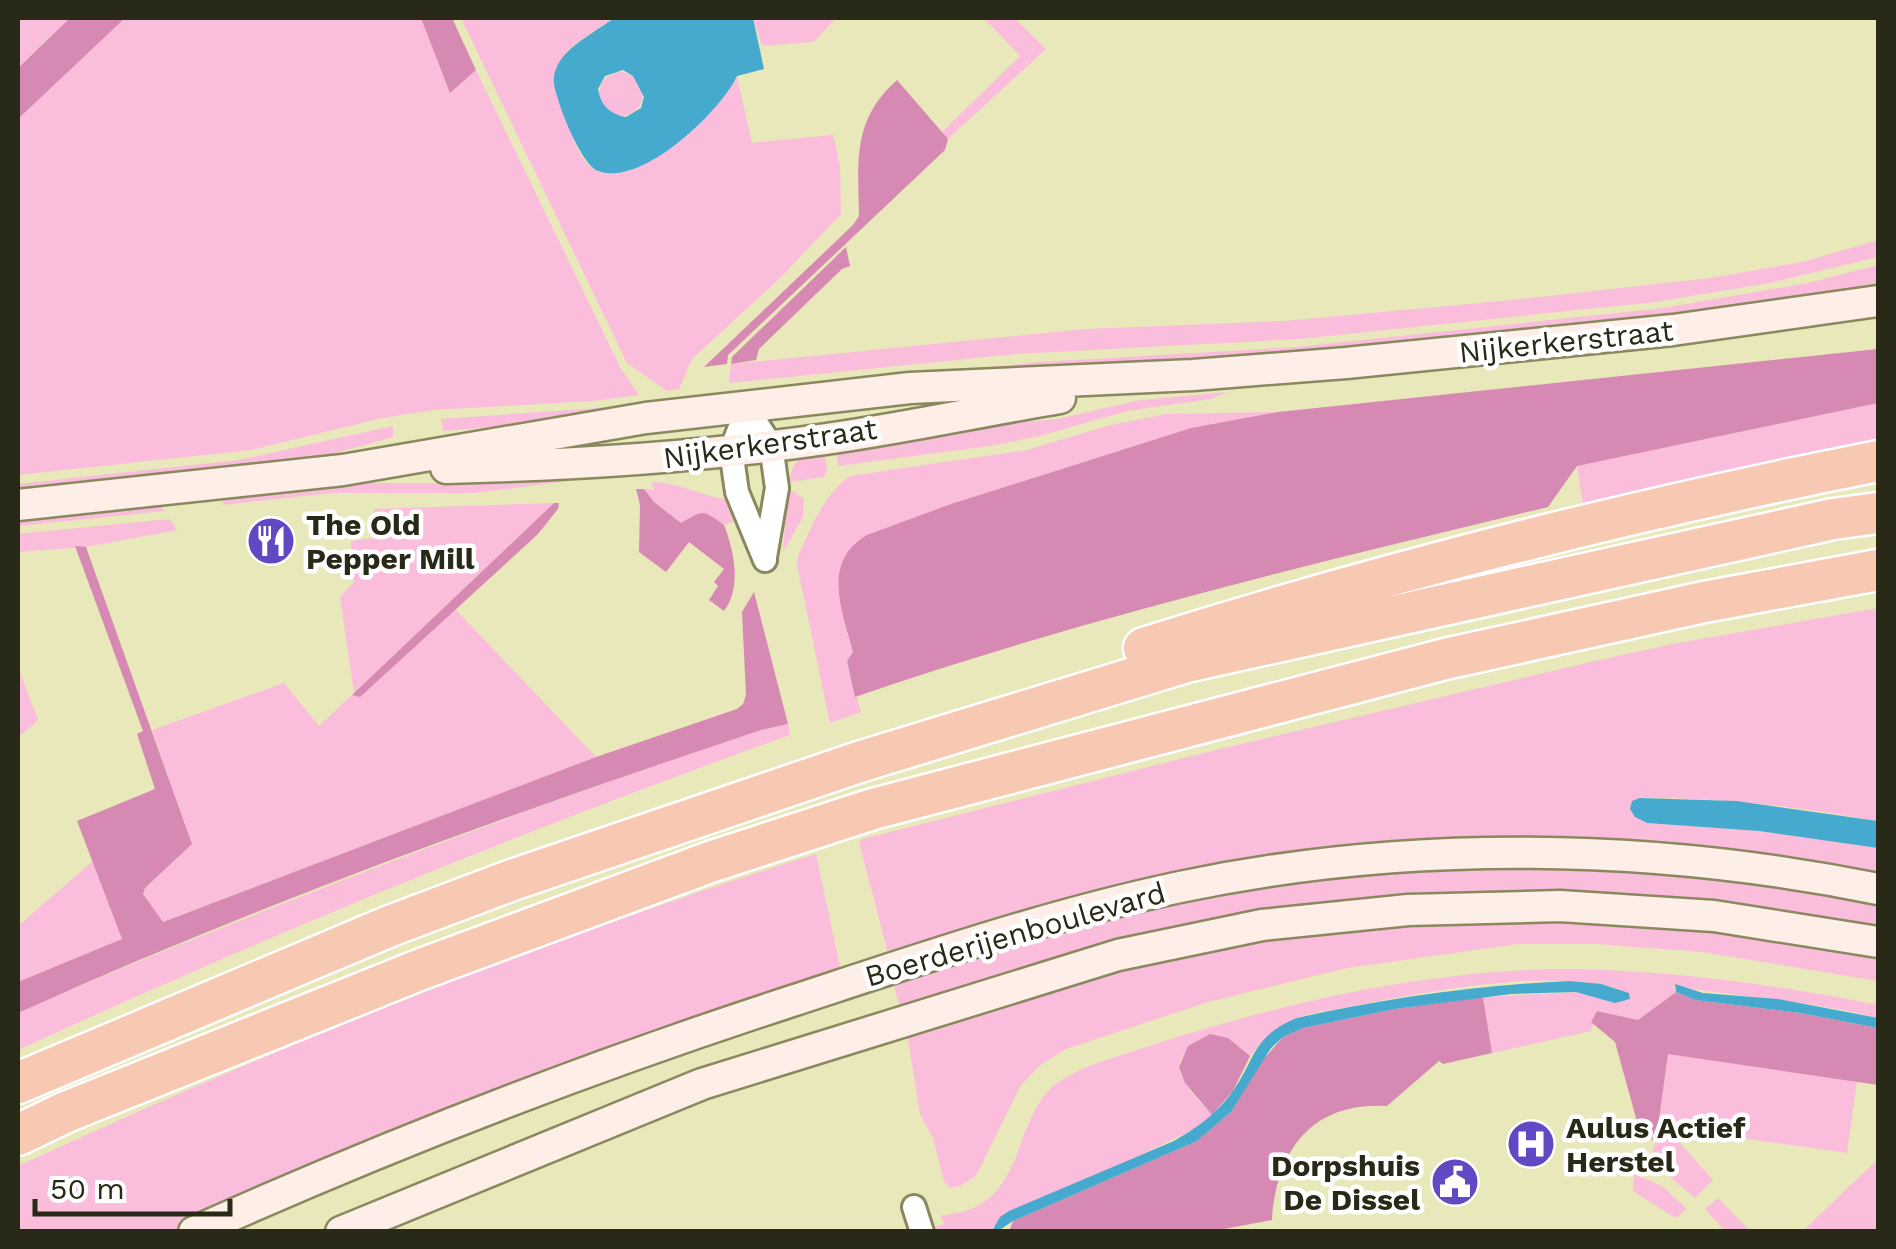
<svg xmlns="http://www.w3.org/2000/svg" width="1896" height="1249" viewBox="0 0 1896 1249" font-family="'Work Sans',sans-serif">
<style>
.green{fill:#fabddc}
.forest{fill:#d68ab3}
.water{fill:#46a9ce;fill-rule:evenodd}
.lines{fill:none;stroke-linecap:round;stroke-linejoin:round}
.minor-casing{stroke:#89885e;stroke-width:28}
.secondary-casing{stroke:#89885e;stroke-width:35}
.motorway-casing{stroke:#fff;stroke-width:45}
.minor{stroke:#fff;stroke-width:22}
.secondary{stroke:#fdeee8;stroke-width:30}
.motorway{stroke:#f7c8b2;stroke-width:40}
.labels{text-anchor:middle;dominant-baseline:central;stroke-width:9;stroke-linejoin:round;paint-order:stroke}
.street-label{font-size:30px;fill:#292917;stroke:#fff}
.poi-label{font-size:30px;font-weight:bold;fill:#292917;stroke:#fff;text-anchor:start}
</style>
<rect width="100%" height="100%" fill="#e8e8ba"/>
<path class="green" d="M18,18h52l-52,49z
M125,18h296l29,74 26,-22 144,297 19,28 -46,6 -159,9 -51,8 -132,32 -233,25v-356z
M461,18h153c-15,11 -45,26 -54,43 -10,18 -3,33 4,51 6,17 13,44 27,55 38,33 132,-59 146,-91l15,67 81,-8 7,31 1,48 -63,66 -86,79 -13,30 -12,2 -40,-28z
M753,18h83l-22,24 -52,4z
M984,18h30l32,31 -98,90 -6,-7 78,-76z
M599 94a22 22 0 1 1 44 0a22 22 0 1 1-44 0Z
M1878,240v17l-5,1 -103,25 -115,19 -356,37 -283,15 -287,29 2,-19 355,-35 198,-8 228,-21 198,-22 93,-16z
M1878,265v22l-218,29 -362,38 -469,29 211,-21 256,-15 368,-39 144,-25z
M1228,392l-17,7 -84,12 -87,25 -50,10 -152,20 -2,-21 81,-14 140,-12 83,-19z
M1878,403v37l-295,64 -6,-38z
M640,405l-96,18 -101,8 -2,-12z
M1278,412l-87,16 -240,76 -96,38 -14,62 12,48 -6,10 14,50 -31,11 -33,-158 1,-9c13,-28 26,-62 52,-80l177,-26 84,-25 55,-11z
M393,426v11l-71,20 -304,34v-7l221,-24z
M824,447l3,23 -3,7 -34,5c1,-22 14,-29 34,-35z
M568,474v7l-93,12h-144l-108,12 1,-8 139,-14h104z
M651,482c29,0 48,14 79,18l8,20 -14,5c-23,-15 -20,-15 -43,-2l-27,-21 -10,-13 10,1z
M793,491l11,8 -1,18 -20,35 4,-60z
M554,503l-200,190 -14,-96 14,-15 -3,-41 23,-3v-29z
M157,504l8,7 -147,15v-7z
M170,519l7,11 -91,17 -68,5v-18z
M1878,608v213c-79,-14 -158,-24 -238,-23l-5,19 12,6 112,8 119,17v35l-466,-32 -520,109 -4,-7 -29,-111 3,-3 354,-89 379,-89 78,-17z
M455,609l141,148 -434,165 -19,-28 2,-6 47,-44 -40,-114 132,-47 35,43 33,-31 8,1z
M18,667l20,53 -20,18z
M788,724l2,11c-262,94 -520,199 -772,315v-37l28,-13c236,-99 473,-190 715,-270z
M816,854l26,123 -576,216 -89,38h-159v-65c260,-120 524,-226 798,-312z
M93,861l29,78 -104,43v-56z
M1565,861l313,36v39l-470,-34 -508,107 -8,-31 147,-49 221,-48z
M1563,913l315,37v31l-176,-29 -106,-8h-78l-171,24 -139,34 -142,47 -27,17 -18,19 -45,91 -16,10 -10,2 -6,-7 -11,-43 -13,-24 -14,-88 329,-89z
M1554,969c110,0 218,15 324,36v13c-67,-17 -136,-21 -205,-32l3,6 -38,28 -41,-9 -6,20 -99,22 -9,-56 93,-5 22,4 20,-7c-73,-21 -185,2 -260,16 -19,4 -42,6 -60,13 -16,7 -38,24 -48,38 -24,-19 -36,-32 -61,-7 -7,6 -10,11 -9,20 3,18 21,33 32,46l-18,14 -201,98 -1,4h-57l-1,-4 10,-3 -3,-8c15,-3 31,-5 43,-14 41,-28 34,-93 76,-121 28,-18 67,-27 99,-38 128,-41 261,-71 395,-74z
M1668,1053l189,28 -10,72 -181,-26 47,53 -18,18 -29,-24 -25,-11 3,-10 8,1 4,-13z
M1877,1160l1,71h-75z
M1634,1174l28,12 25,23 -12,9 -42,-27z
M1718,1198l1,1 31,32h-25l-20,-22z"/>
<path class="forest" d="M70,18h55l-107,101v-51z
M421,18h31l24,52 -26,23z
M897,80l51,59 -3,11 -217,205 -1,9 -23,3 149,-142 6,-9c-1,-55 -7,-96 38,-136z
M846,247l4,19 -8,3 -83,80 -3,11 -25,4 1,-7z
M1878,349v54l-301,63 -29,41c-232,56 -467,112 -693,190l-8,-36 6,-9c-11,-42 -32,-90 14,-117l84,-31 240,-76 87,-16z
M636,489h8l10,13 27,21c23,-13 20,-14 43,2 10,26 18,62 0,86l-15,-11 9,-14 -4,-4 10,-13 -35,-27 -23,30 -27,-20 1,-47z
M554,503h5l-1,6 -20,25 -178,163 -8,-2z
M75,546l11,1 106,297 -47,44 -2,6 20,28 433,-165 141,-48 6,-5 3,-9 -4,-83 12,-20 34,132 -27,6c-251,84 -502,174 -743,283v-31l104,-43 -45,-118 78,-32 -18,-55 6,-3z
M1676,992l19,8 105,13 78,15v57l-210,-31 -12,87 -15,-5 -26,-94 -24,-20 6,-11 41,9z
M1483,997l9,56 -49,11 -4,-3 -52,45c-75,-4 -110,43 -115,114l-64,12h-199l4,-11 184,-80 34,-29 28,-48 24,-27 20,-9 92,-19z
M1210,1034l18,4 22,18 -17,35 -21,24 -27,-32 -6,-16 9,-21z"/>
<path class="water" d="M614,18h139l11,51 -27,7c-16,35 -96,112 -139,95 -17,-6 -42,-70 -44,-88 -1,-7 2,-16 6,-22 11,-17 38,-31 54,-43zM623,70l10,6 11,21 -3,11 -15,9c-16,-3 -25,-11 -28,-28l7,-13z
M1640,798l96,3 142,20v27l-119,-17 -112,-8 -12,-6 -5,-8 2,-8z
M1570,981l31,3 28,9 1,6 -15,4 -39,-11 -65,2 -116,15 -92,19 -20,9 -12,11 -40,64 -34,29 -184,80 -15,10h-6l8,-14 9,-6 165,-70c22,-13 41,-26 56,-46 26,-34 20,-58 67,-77 90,-20 181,-33 273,-37z
M1675,984l28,9 75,6 100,19v10l-78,-15 -105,-13 -19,-8z"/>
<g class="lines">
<g class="minor-casing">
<path id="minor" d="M747,409l-16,41 6,42 28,68
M747,409l24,36 6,43 -12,69
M914,1207l8,25"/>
</g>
<g class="secondary-casing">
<path id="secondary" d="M446,468c127,-3 254,-11 380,-29 78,-11 156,-28 234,-41
M18,505l325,-35 303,-52 264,-30 283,-13 153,-12 327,-33 205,-29
M194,1232c196,-88 395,-165 598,-231 128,-42 256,-86 388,-114 228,-48 471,-44 698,2
M341,1232l361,-148 416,-129 144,-30 146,-15 152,-4 154,10 164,26"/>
</g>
<g class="motorway-casing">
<path id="motorway" d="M1144,648c241,-76 487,-138 734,-187
M18,1083l372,-157 122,-46 347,-118 327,-100 647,-143 45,-6
M18,1135l48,-23 353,-142 291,-108 163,-53 572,-150 259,-57 174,-32"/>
</g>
<use href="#minor" class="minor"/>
<use href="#secondary" class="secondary"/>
<use href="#motorway" class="motorway"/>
</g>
<defs>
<g id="restaurant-disc" transform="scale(2.5)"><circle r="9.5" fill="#6049c2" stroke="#fff"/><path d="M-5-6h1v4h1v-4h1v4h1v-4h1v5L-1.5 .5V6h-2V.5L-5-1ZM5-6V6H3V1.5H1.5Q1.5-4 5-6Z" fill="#fff"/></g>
<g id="hospital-disc" transform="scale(2.5)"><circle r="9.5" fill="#6049c2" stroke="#fff"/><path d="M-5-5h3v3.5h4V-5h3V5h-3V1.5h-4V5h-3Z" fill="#fff"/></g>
<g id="civic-disc" transform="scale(2.5)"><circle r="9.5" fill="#6049c2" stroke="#fff"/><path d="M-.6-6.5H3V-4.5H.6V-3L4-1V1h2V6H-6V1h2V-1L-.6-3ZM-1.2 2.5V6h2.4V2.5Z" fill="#fff"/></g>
</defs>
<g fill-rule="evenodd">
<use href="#restaurant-disc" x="271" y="541"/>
<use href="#hospital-disc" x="1531" y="1144"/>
<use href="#civic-disc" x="1455" y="1182"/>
</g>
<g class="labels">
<g class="street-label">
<text transform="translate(1566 341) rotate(-6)">Nijkerkerstraat</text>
<text transform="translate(770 443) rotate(-8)">Nijkerkerstraat</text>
<text transform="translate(1015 934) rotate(-16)">Boerderijenboulevard</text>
</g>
<g class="poi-label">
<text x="306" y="524">The Old<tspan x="306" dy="34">Pepper Mill</tspan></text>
<text x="1566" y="1127">Aulus Actief<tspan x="1566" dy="34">Herstel</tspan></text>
<text x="1420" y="1165" text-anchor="end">Dorpshuis<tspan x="1420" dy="34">De Dissel</tspan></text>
</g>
</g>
<rect width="1896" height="1249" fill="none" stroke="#292917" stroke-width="40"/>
<path d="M35 1199v15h195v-15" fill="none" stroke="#292917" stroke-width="5"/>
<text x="50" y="1199" font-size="30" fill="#292917" stroke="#ffffff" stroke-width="8" paint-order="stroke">50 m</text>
</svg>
